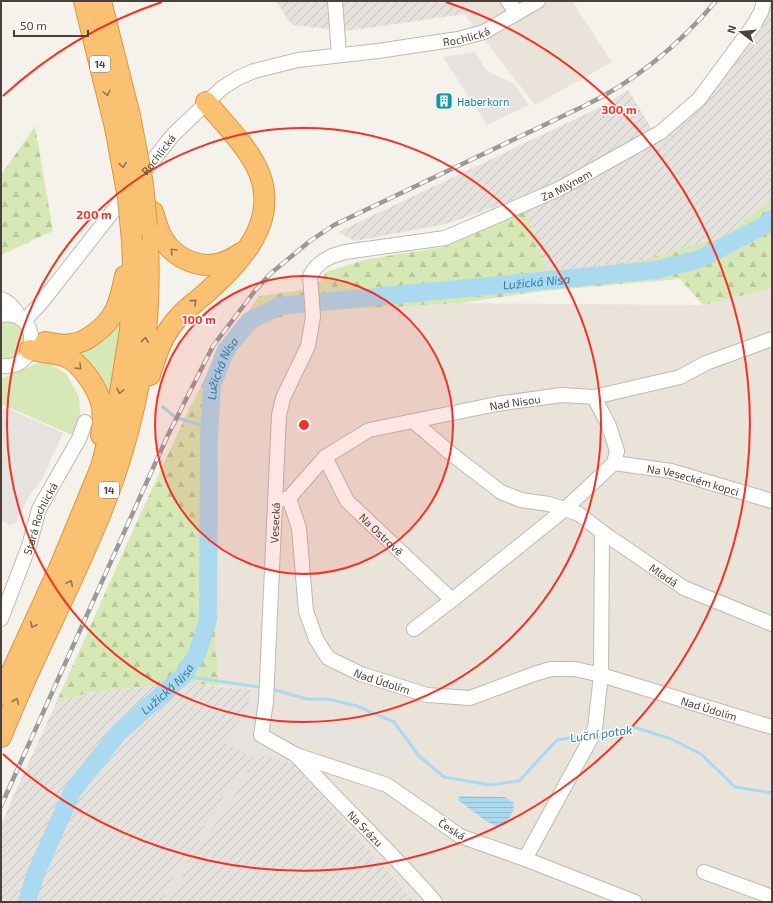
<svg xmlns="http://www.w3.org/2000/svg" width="773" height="903" viewBox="0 0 773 903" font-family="'Exo 2',sans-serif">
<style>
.residential{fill:#e9e3da}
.industrial{fill:url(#industrial-furrows)}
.grass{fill:#d6e8b6}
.forest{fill:url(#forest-firs)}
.parking{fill:#e5e2e0}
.water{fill:url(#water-rules)}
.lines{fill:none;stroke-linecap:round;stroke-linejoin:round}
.stream{stroke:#abd9f0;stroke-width:3}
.river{stroke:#abd9f0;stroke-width:18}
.minor-casing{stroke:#c1b9ae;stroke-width:16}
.highway-casing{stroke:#db9541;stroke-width:22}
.minor{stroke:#fff;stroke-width:14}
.highway{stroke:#fac172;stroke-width:20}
.rail-casing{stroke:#9a9a9a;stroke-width:4.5}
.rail{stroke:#fff;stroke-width:3;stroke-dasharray:9;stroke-linecap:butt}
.highway-bridge-casing{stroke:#db9541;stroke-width:22;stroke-linecap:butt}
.highway-bridge{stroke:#fac172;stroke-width:20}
.oneway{stroke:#907550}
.ring{fill:none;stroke:#f53123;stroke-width:2}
.labels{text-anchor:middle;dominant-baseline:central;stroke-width:3;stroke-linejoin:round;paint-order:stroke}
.shield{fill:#fff;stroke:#807b74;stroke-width:1}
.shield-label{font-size:10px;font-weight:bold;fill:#4a4239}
.street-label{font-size:11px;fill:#4a4239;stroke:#fff}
.culture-label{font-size:11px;fill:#0d838f;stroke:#fff;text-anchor:start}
.water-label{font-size:12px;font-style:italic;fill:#307da5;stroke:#fff}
.centre{fill:#f53123;stroke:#fff;stroke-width:2}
.ring-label{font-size:12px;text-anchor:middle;font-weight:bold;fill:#f53123;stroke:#fff;stroke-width:3;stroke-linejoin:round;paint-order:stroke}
</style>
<defs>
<pattern id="industrial-furrows" width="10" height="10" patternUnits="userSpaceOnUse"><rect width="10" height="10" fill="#e5e1dd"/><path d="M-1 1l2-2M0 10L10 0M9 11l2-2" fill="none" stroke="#c6c2be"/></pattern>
<pattern id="forest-firs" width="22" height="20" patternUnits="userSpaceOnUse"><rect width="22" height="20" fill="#d6e8b6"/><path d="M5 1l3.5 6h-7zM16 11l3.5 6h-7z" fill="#b9c89d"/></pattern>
<pattern id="water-rules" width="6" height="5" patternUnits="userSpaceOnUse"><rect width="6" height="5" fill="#abd9f0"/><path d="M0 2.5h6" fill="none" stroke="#95bbcf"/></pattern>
</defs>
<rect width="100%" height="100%" fill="#f5f2ec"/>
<path class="residential" d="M454,1h118l40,61 -77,43z
M772,288v614h-357l-121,-138 -55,-18 13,-56 -33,-4 -4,-46 3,-258 19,-32 24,-25 33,-12 166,-10 243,2z"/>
<path class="industrial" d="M276,1h178l11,13 -119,17 -54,-6z
M769,1h3v198l-48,37 -81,24 -54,8 -42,1 -22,-58 3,-16 -82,29 -91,17 -17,-9 250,-119 18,-9 22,-14 30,49z
M186,683l66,7 -13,56 55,18 121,138h-414v-76l11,-27 44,-96 34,-11z"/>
<path class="grass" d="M121,315l-5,44 -7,41c-8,-24 -13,-36 -36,-48z
M1,322c3,0 6,-1 9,0 23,4 16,41 -9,37z
M43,361l23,12 13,24 1,17 -2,13 -6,8 -71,-31v-24l1,-2c15,-5 27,-12 41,-17z"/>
<path class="forest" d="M35,126l18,105 -52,24v-80z
M772,199v89l-69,17 -23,-26 -137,12 -83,12 -166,10 -33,12 -24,25 -19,32 -3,258 4,46 -33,-3 -96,9 -34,11 83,-186 51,-110 30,-57 39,-54 44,-6 18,-9 5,-9 42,-13 76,-12 81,-36 22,58 42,-1 54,-8 81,-24z"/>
<path class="parking" d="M474,52l13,19 27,13 15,21 -42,20 -44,-68z
M1,409h8l54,24 -22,48 -13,17 -13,26 -5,1 -9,-4z
M252,698l9,3v21l16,26 -4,11 -14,-5 -3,4 -30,-14z
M301,714l47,13 55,21 -8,22 -86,-27v-3l-3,-5 -7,-1 -4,1z
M242,769l7,5 -46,68 -7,-4z
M182,861l8,4 -20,33 -7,-4z"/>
<path class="water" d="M460,796l45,1 9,6 -1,8 -7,14 -8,2 -12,-6 -28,-21z"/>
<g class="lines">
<path class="stream" d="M163,407l12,10
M178,418l22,7 9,8
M183,676l76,11
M271,689l36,10h21l29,7 37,16 25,34 25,21 46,8 29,-4 38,-41 31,-5
M597,733l37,-6 37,12 30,15 34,33 37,6"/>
<path class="river" id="s1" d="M27,902l9,-29 36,-81 47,-60 64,-56 14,-22 11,-35 1,-186 3,-48 14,-35 23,-29 30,-15 377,-36 44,-11 67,-35 5,-5"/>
<g class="minor-casing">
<g id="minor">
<path d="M335,1l4,54"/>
<path d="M508,1l9,12"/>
<path d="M1,299c9,3 15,11 19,19"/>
<path d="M1,315c40,-7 41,56 0,51"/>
<path id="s2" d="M24,321l17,-18 131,-167 50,-48 16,-10 16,-7 44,-11 80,-9 80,-12 26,-7 54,-31"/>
<path id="s3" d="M413,421l41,35 47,36 20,8 28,4 30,10 23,18 82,56 88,36"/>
<path id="s4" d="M325,457l22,44 105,99"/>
<path id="s5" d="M614,463l57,8 101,30"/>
<path id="s6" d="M289,498l10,30 7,83 10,28 12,19 33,16 66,21 43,3 64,-24 17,-5h24l26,6 171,52"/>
<path id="s7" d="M280,500l9,-2 36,-41 44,-27 128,-26 64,-9 33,2 86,-20 26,-14 66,-24"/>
<path id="s8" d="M1,619l28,-73 10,-37 40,-70 6,-17"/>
<path d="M414,629l38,-29 113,-91 49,-46 3,-12 -8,-25 -15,-29"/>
<path id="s9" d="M296,755c45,50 95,96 139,147"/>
<path d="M525,859l65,-119 5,-12 6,-53 1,-143"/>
<path d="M704,872l68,25"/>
<path id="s10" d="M635,902l-110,-43 -65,-23 -73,-51 -91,-30 -35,-20 5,-33 13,-287 4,-17 25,-52 5,-29 -3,-41 6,-9 7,-6 9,-5 13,-4 100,-14 114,-49 102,-57 38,-33 54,-73 8,-14 3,-11"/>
</g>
</g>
<g class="highway-casing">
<path id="highway" d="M84,1l31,126
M101,1l29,115
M153,212c2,7 4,14 7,21 10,23 37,37 61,30 7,-2 14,-6 20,-10
M45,342c9,2 18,4 27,2 8,-1 16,-5 22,-10 22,-15 26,-33 31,-58
M30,350c11,2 23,3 34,6 17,6 35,34 38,51 1,9 1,19 -1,28
M150,375c5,-16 10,-33 20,-47 9,-14 23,-24 35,-34 34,-31 73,-69 55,-119 -10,-26 -36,-52 -54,-73
M1,695l60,-131 40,-97 19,-74 10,-63 3,-66 -1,-23
M1,737c31,-79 72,-153 103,-232 25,-64 41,-132 44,-201 1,-26 1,-52 -1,-78"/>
</g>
<use href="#minor" class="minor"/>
<use href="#highway" class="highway"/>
<g class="rail-casing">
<path id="rail" d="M1,806l166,-369 46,-91 41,-54 16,-18 40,-33 24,-16 250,-119c52,-25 95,-61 132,-105"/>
</g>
<use href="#rail" class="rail"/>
<g class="highway-bridge-casing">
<path id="highway-bridge" d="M130,116l13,68 4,42
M115,127l13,71 4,43"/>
</g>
<use href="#highway-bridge" class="highway-bridge"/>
</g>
<defs><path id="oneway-chevron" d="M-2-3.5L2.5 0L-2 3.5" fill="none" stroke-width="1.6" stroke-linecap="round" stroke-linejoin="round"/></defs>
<g class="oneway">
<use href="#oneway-chevron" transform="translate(107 93) rotate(76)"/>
<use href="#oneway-chevron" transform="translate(123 165) rotate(81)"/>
<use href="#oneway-chevron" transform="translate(173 251) rotate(-134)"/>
<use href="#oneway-chevron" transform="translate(194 302) rotate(-41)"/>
<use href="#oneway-chevron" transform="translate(145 340) rotate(-84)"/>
<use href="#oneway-chevron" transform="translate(79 367) rotate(44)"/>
<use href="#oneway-chevron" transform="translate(120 391) rotate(102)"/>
<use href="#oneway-chevron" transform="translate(70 583) rotate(-66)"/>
<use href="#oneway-chevron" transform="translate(33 625) rotate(115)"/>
<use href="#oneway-chevron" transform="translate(16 701) rotate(-68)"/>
</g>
<circle cx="304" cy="425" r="149" fill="#f53123" fill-opacity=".12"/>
<g class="ring">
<circle cx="304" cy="425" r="149"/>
<circle cx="304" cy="425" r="297"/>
<path d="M3 96A446 446 0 0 1 162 2M446 2A446 446 0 1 1 3 754"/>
</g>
<defs>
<g id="building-square" transform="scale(0.9)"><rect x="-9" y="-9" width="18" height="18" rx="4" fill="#0f9aa8" stroke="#fff"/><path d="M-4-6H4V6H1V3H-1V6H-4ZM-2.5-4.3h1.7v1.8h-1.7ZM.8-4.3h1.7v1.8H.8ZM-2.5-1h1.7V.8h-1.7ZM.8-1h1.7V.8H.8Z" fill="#fff"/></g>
</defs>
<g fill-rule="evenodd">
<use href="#building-square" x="444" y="101"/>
</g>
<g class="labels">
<g class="shield">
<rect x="90" y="56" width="20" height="16" rx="3"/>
<rect x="99" y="482" width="20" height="16" rx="3"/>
</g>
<g class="shield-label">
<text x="100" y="64">14</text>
<text x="109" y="490">14</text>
</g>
<g class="street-label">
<text stroke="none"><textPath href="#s2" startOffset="558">Rochlická</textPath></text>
<text stroke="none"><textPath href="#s2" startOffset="214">Rochlická</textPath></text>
<text stroke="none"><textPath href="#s10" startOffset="1156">Za Mlýnem</textPath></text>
<text stroke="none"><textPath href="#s7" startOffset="264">Nad Nisou</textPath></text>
<text stroke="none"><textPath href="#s5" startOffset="81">Na Veseckém kopci</textPath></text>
<text stroke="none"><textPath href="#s8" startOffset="108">Stará Rochlická</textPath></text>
<text stroke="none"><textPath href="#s10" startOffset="625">Vesecká</textPath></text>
<text stroke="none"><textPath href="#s4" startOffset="97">Na Ostrově</textPath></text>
<text stroke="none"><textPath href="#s3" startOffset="299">Mladá</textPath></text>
<text stroke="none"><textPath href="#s6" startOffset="226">Nad Údolím</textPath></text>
<text stroke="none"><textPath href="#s6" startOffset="566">Nad Údolím</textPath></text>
<text stroke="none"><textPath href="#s9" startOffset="101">Na Srázu</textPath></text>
<text transform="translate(452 829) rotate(32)">Česká</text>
</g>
<g class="culture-label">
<text x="457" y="101">Haberkorn</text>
</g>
<g class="water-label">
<text stroke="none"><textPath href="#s1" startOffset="944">Lužická Nisa</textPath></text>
<text stroke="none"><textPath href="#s1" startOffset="596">Lužická Nisa</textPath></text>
<text stroke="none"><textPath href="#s1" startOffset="260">Lužická Nisa</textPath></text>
<text transform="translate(601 733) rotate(-8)">Luční potok</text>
</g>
</g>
<circle cx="304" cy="425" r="6" class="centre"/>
<g class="ring-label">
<text x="619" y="114">300 m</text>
<text x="94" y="219">200 m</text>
<text x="199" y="324">100 m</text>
</g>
<rect width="773" height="903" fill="none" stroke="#4a4239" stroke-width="4"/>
<g transform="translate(741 32) rotate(286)" stroke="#ffffff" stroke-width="3" paint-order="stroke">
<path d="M0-3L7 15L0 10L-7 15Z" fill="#4a4239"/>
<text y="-6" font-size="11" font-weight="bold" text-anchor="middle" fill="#4a4239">N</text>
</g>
<path d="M14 30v6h74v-6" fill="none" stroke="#4a4239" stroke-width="2"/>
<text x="20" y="30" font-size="12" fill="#4a4239" stroke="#ffffff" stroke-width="3" paint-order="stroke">50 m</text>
</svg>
